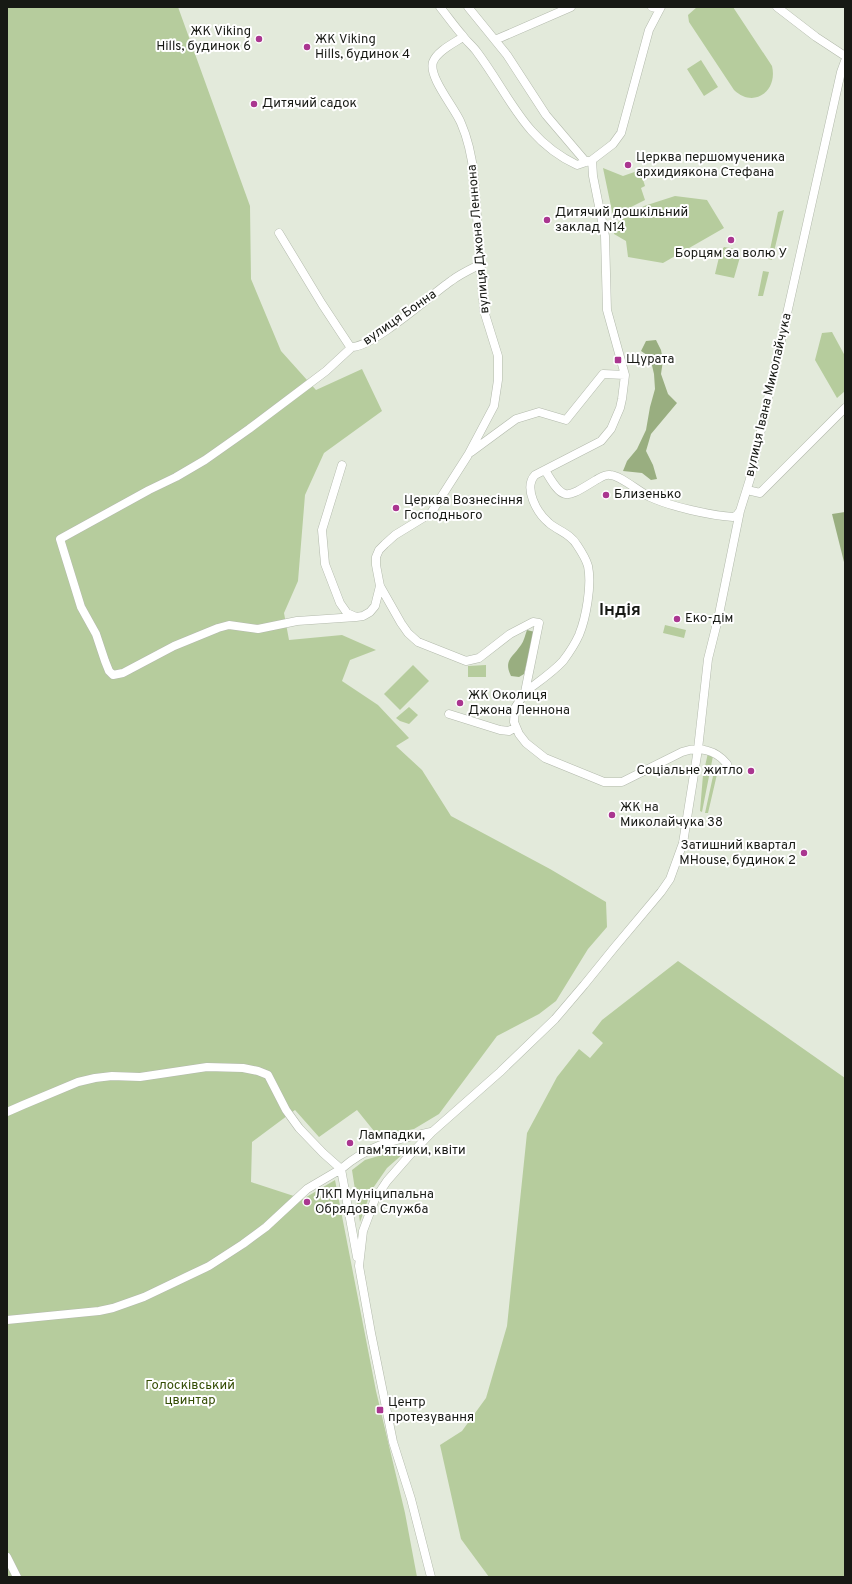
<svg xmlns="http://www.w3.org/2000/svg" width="852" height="1584" viewBox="0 0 852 1584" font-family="Overpass,sans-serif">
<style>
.green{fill:#b6cc9d}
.forest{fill:#99ae80}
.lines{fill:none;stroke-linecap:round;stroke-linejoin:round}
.minor-casing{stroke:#b3baac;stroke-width:9}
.minor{stroke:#fff;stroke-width:8}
.poi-dot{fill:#aa3690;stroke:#fff;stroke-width:1.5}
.labels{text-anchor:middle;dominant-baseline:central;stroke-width:4;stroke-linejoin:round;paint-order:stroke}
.poi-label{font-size:13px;fill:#171914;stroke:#fff;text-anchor:start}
.street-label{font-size:13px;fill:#171914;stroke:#fff}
.park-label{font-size:13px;fill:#344d04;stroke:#fff}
.district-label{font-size:17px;font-weight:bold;fill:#171914;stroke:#fff}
</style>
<rect width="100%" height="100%" fill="#e3eadb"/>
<path class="green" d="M7,7h171l72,199 1,73 30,72 35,39 46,-21 20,42 -58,42 -19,42 -7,86 -14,32 5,27 53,-5 34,15 -26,10 -8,21 36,24 31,33 -13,8 26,24 29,46 99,53 56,33 1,25 -19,22 -32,52 -17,13 -42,22 -58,78 -25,15 -36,7 -21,-26 -38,27 -24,-27 -43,32 -1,40 52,17 32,-19 41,211 29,122 12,64h-410z
M697,7h36l39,59c6,25 -18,43 -38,24l-45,-68 -1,-7z
M701,60l17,27 -14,9 -17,-27z
M603,168l20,8 17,-6 5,16 -4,2 4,12 -32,16z
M675,196l32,4 17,28 -61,35 -35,-6 -2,-16 -12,-7 1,-10 29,-18z
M784,210l-12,50 -4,-1 10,-47z
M724,247l12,2 4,8 -6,21 -19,-4 5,-21z
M763,271l6,1 -6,24h-5z
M832,332l13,24v35l-8,7 -22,-38 7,-27z
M665,625l21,5 -2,8 -21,-5z
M413,665l16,16 -29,29 -16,-16z
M486,665v12h-18v-11z
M409,707l9,8 -9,9 -9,-3 -4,-3z
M708,753l5,3 -11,56 -2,-1 3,-36z
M715,767l3,3 -10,43h-3z
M678,961l167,117v499h-356l-28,-38 -21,-94 22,-14 24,-33 21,-72 20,-193 30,-56 22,-28 11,9 13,-15 -11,-10 10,-13z
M412,1146l-25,22 -16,23 -11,31 -8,-52 13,-10z"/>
<path class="forest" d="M656,340l5,10 2,10 -2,14 7,20 9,9 -26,31 -5,17 7,14 4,14 -6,1 -9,-7 -19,-2 4,-10 10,-12 9,-19 4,-23 5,-18 -1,-15 -4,-17 -9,-6 5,-10z
M845,512v54l-13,-52z
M527,630l8,2 -11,42 -5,3 -8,-1c-8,-16 2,-19 10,-31 3,-4 4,-10 6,-15z"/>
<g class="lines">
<g class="minor-casing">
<path id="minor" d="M440,7c8,10 15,20 23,29 4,6 10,10 14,16 33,44 47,88 100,113l15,-5
M468,7l39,48 39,60 40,47
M652,7l8,2
M777,7l39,30 29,19
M463,37c-9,6 -26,14 -30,25 -5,15 22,46 28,61 7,16 11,35 13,53l10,135 14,45v24l-4,26 -26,49 -37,58 -36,22 -10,9 -6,6 -3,7v8l4,21 21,37 7,10 10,9 48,19 13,-3 31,-24 23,-12 6,1 -14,69 -10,16 -1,14 5,12 7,9 19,15 59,24h18l60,-30c17,-6 34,-2 45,12
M495,40l76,-33
M279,233l43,71 27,41 3,2c21,0 80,-53 99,-66 9,-7 20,-12 30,-17
M352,347l-26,24 -77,58 -44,31 -29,17 -27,13 -89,49 21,68 15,27 9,27 4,10 4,4 10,-2 51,-27 44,-18 11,-3 29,4 39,-8 59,-4
M471,452l45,-33 23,-7 27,8 37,-46 22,1
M342,465l-20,65 3,34 15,39 7,10 9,4 7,-1 7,-4 5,-6 5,-20
M545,470c19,33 21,28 51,10 4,-2 9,-6 14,-5 10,0 29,17 40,22 22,10 59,18 83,20l4,-2 3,-4 10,-32 91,-407 4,-11
M747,490l13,3 85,-85
M525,692c13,-10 27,-19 38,-31 6,-8 12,-17 16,-26 7,-17 13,-50 9,-69 -2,-7 -7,-15 -11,-21 -7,-12 -19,-14 -28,-22 -12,-10 -26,-35 -14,-48l66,-34 10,-12 9,-21 2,-9 3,-24 -18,-65 -2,-74 -12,-60 -1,-16 21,-16 8,-11 28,-103 12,-23
M449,714l51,16 9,1 7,-4
M7,1112l16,-7 55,-23 17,-4 17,-2 28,1 67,-10 36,1 15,3 10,4 18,35 13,18 24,25 18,16 -34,20 -41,38 -23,17 -34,22 -65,31 -31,11 -14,3 -92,9
M357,1257l-16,-88c29,-25 54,-29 90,-37
M7,1557l10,20
M431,1577l-20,-78 -18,-57 -22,-109 -12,-67 4,-35 12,-32 12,-18 21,-24 24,-25 68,-60 55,-53 29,-34 30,-37 47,-56 9,-13 13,-36 15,-94 10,-90 10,-40 22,-108"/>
</g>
<use href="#minor" class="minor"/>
</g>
<g class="poi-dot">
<circle cx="259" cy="39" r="4"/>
<circle cx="307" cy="47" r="4"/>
<circle cx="254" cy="104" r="4"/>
<circle cx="628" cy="165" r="4"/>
<circle cx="547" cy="220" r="4"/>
<circle cx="731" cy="240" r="4"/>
<rect x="614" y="356" width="8" height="8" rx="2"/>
<circle cx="606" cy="495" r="4"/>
<circle cx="396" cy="508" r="4"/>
<circle cx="677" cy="619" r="4"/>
<circle cx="460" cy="703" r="4"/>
<circle cx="751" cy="771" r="4"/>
<circle cx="612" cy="815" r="4"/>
<circle cx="804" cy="853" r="4"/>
<circle cx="350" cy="1143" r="4"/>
<circle cx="307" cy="1202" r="4"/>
<rect x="376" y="1406" width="8" height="8" rx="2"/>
</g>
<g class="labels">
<g class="poi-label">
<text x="251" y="32" text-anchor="end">ЖК Viking<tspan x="251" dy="15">Hills, будинок 6</tspan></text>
<text x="315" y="40">ЖК Viking<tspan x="315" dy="15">Hills, будинок 4</tspan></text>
<text x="262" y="104">Дитячий садок</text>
<text x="636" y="158">Церква першомученика<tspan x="636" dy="15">архидиякона Стефана</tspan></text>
<text x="555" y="213">Дитячий дошкільний<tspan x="555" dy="15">заклад N14</tspan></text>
<text x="731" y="254" text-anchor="middle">Борцям за волю У</text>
<text x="626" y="360">Щурата</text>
<text x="614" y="495">Близенько</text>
<text x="404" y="501">Церква Вознесіння<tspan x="404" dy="15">Господнього</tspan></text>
<text x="685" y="619">Еко-дім</text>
<text x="468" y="696">ЖК Околиця<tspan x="468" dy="15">Джона Леннона</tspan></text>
<text x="743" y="771" text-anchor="end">Соціальне житло</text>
<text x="620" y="808">ЖК на<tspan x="620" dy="15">Миколайчука 38</tspan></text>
<text x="796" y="846" text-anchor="end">Затишний квартал<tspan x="796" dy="15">MHouse, будинок 2</tspan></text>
<text x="358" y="1136">Лампадки,<tspan x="358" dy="15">пам'ятники, квіти</tspan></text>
<text x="315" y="1195">ЛКП Муніципальна<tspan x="315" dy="15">Обрядова Служба</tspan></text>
<text x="388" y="1403">Центр<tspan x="388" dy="15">протезування</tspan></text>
</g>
<g class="street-label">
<text transform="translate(479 239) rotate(-95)">вулиця Джона Леннона</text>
<text transform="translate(400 318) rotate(-35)">вулиця Бонна</text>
<text transform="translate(769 395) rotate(-77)">вулиця Івана Миколайчука</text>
</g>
<g class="park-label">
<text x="190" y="1386">Голосківський<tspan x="190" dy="15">цвинтар</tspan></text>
</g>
<g class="district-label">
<text x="620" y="611">Індія</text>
</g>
</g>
<rect width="852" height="1584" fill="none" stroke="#171914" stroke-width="16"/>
</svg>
